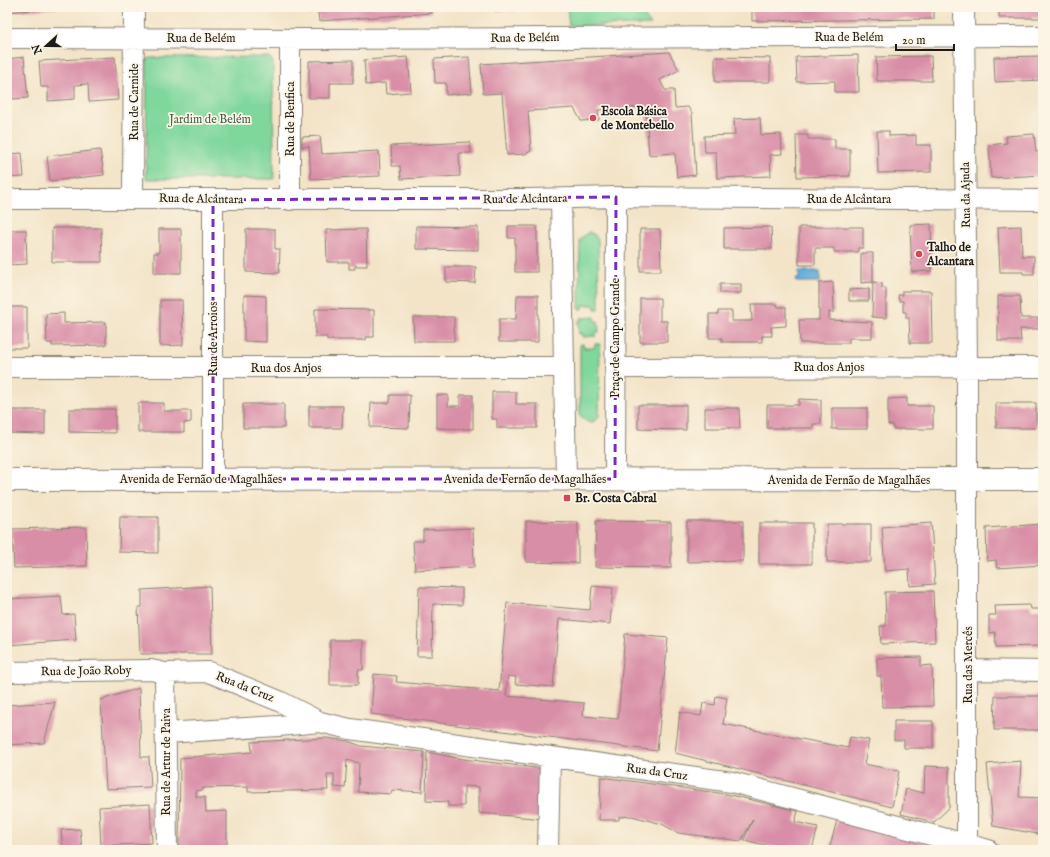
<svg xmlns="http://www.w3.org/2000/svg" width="1050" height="857" viewBox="0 0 1050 857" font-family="'IM FELL English',serif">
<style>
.green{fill:#7fd79c;stroke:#4e7a5c}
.water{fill:#65afdd;stroke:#40667c}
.building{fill:#d98ea7}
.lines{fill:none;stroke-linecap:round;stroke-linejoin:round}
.street-casing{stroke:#888072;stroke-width:22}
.primary-casing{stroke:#888072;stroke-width:24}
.street{stroke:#fff;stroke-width:20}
.primary{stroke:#fff;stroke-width:22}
.marked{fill:none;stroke:#7b2cbf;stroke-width:3;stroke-dasharray:8 5;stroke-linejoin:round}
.poi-dot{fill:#d1495b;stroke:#fcf5e5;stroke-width:1.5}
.labels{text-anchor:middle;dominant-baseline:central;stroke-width:3.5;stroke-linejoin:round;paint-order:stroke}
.street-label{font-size:12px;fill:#1c1c1c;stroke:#fcf5e5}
.poi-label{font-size:12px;font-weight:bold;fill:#1c1c1c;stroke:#fcf5e5;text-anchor:start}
.park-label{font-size:12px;fill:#3f5d49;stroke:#fcf5e5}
</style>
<rect width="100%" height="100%" fill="#fcf5e5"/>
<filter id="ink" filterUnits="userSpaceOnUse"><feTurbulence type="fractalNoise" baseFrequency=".025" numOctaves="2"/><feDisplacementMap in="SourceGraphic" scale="8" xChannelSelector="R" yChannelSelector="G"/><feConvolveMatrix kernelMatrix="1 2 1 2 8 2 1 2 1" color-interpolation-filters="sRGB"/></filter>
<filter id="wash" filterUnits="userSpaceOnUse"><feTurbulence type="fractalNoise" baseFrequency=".012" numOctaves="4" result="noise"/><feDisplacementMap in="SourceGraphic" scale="16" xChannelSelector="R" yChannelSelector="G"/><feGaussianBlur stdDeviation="0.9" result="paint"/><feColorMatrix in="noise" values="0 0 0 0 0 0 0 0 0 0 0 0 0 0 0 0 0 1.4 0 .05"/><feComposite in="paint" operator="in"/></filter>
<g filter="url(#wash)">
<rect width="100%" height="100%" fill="#f3e4c8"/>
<path class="green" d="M567,7h71l13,18 -82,1z
M269,57l4,5 1,117h-128l1,-120 3,-1z
M589,232l6,3 3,5 1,69h-4l-1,-4h-11v4h-4l1,-69 3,-4z
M595,317v4h3l1,11h-3v4l-13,1v-3h-4l-1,-13h3v-3z
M580,344h3l1,4h10l1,-4h5l-1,72 -3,4 -6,3 -6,-3 -4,-5z"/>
<path class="water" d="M799,271h21v11h-24v-3h3z"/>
<g id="blocks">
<path class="building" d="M7,7h53v1l-53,4z
M308,7h123l1,6 -113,8 -1,-9 -10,1z
M495,7h19v4h-19z
M752,7h182v12l-182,2z
M999,7h44v11h-44z
M669,52l10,18 -19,10 5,10h9l1,18 13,-1 4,6 4,62 -19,2 -2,-24 -26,2 -3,-43 -2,-5 -46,3 1,10 -18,1 -7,-13 -46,3 3,40 -6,3 -18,1 -5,-62 -19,1 -2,-30z
M858,55l1,37h-24v-11l-38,1 -1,-25z
M931,56l1,25h-55l-1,-24z
M1043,56v24l-48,2 -1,-25z
M24,57l4,41 -17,1 -1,-15h-3v-25z
M115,57l3,43 -29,2 -1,-18 -13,1v14l-27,2v-14h-7l-2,-26z
M408,57l3,35 -25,2 -1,-11 -19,2 -2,-25z
M469,57l3,36 -26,2v-12h-11l-1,-24z
M715,57l55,1v24h-55z
M353,60v23h-23v15h-21v-37z
M760,118l1,17 20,-1 1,20 -12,1 1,21 -54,2 -1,-26h-11l-1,-16 31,-1 -1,-16z
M877,131h12v5l27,-1v10h15v27l-53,1z
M1034,134l2,18 7,-1v24l-52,3 -2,-33 18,-2 -1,-7z
M796,135h12v4h27v10h15v27l-53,1z
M320,136l2,18 57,-3 1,25 -69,3 -2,-33 -7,1v-10z
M470,142l1,11h-12l1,23 -59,3 -1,-13h-8l-1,-20z
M100,150l4,25 -54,6 -3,-25z
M22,153l2,24 -17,1v-24z
M931,224l1,47 -20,1 -2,-47z
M416,226l62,1v23l-62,-1z
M508,226h29v46h-22v-34h-7z
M1021,226l1,30h12v18h-11v-2h-23l-2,-45z
M771,227l1,22h-48v-21z
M799,227h64v21h-5v4h-24v-4h-19v17h-16z
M52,228h49l1,34h-50z
M159,229h22v44h-27v-20h5z
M246,229h29v20h5l-1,24 -33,-1z
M366,229l1,37h-12v3h-6v-7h-22l-1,-32z
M640,229h20l1,42h-21z
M7,230h19l1,34 -19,1z
M861,253h12v29l-12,1z
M446,267h30l-1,16 -29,-1z
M833,282l1,30h-5v8l43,2v16h-23v5h-49l-1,-23h20v-37z
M873,282l9,1v5h4v30l-14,-1z
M720,284h21v9h-21z
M1039,284h4v20h-4z
M869,289v12h-20v-11z
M902,291h29l1,52h-22l-1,-25h-3v-6h-3v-11h-4l-1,-6h4z
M244,295l22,1v46l-22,-1z
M517,295h21v47h-39v-23h17z
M998,296h22l1,22h22v11h-23l1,12h-23z
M640,298h20v23h7v21h-27z
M160,300h22l1,45 -23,1z
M751,304h26l1,3h8v19l-15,1 1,9h-10v6h-40v-4h-13v-24h9v-3h14v10h20z
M7,307h20v41h-20z
M315,309l59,1v27h-8v3h-39v-3h-12z
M64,313v10l42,-1v23l-54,1v-3h-5l-1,-29z
M413,317h41v24h-40z
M492,392h24v12h21v24h-40v-9h-5z
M390,395h20l-1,33 -39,-1 1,-24h19z
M437,395h11v11h12v-11h13v34l-36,-1z
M907,398v8h26v23h-40v-4h-5v-26z
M799,399l22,1v24h-8v4h-46v-23h32z
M138,403h26v8h27v11l-7,1v9h-46z
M996,403h40v25h-40z
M243,404h41v24h-41z
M638,405h48v25l-48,-1z
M309,406h34l-1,22h-33z
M705,408h34l1,20h-35z
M832,408h35v21h-35z
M69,409h46v24l-46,-1z
M7,410h38v24l-38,-1z
M120,517h38v36l-39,-1z
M526,521l52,1v41l-52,-1z
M596,521l75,1v46l-76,-1z
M687,521h56v40l-56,1z
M759,523h53v41h-53z
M931,523l4,61 -25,2 -1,-17 -24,2 -3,-44z
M827,524h44v38h-44z
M1043,524v41l-46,3 -1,-8 -9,1 -1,-33z
M86,527l1,39 -73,2 -2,-39z
M473,528l1,39 -59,3 -2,-29h10v-11z
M210,586l2,68h-72l-2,-47h4v-17z
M592,586l21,2 -3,36 -51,-5 -6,68 -38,-3 1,-7 -8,-1 -2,20 78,7 -1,13 35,3 7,-85 43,4 -11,113 -286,-37 3,-40 23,2 -1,6 103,9 8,-88 83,7z
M419,587l43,1v17l-29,-1 -1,52h-15z
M933,591l2,51 -54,2 -1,-18h6l-1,-34z
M61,596l2,19 11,-1 2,26 -69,5v-46z
M1030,605l1,4h12v37l-47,1 -1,-15 -6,1v-18h7l-1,-9z
M330,640h33v30h-5v15h-28z
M921,657v9l11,-1 1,41 -51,1 -1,-31h-4v-18z
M139,688l2,69h8l2,30 -45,2 -5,-89z
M716,696l11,2 -4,26 125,24 2,-11 19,3 -5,24 35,7 -7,36 -217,-54 5,-41 21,4 2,-13 12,2z
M995,696h47v34h-48z
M55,702l-11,41 -37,2v-40z
M894,721h39v27h-29v-8h-10z
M326,738l22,3 13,5 63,6 -2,40 -30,-2 -1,4 -33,-2 1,-29 -12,-3 -2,28 -11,-1v-13h-7l1,16 -80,2v-5l-45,1v2l-7,1v6h9l1,15 21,-1v39h-48l1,-92 72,-6 -1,-10z
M427,752l36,7 82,10 -1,50 -65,-6v-26l-15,-1v20h-16v-4l-22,-1z
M1021,761l-2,36 24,1v37l-50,-9 -6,-62z
M925,766l24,1v41l-15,14 -33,-8 5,-25 18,4z
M601,777l125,17 72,17 -3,11 23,5 -6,23h-26l-42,-10 9,-21 -12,22 -63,-8 -16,-9 -30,-8 -13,1v3h-20z
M150,804l2,39 -51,3 -2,-39z
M837,820l102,26 3,4h-113z
M80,829l2,21h-19l-2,-20z"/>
</g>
</g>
<g filter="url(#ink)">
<use href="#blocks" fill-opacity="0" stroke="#888072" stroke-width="1"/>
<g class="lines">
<g class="street-casing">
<path id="street" d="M964,7l3,359v484
M7,38l298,1 738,-3
M290,39v161
M133,198l1,-191
M7,199h523l86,-2 427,3
M561,199l5,280
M213,200v279
M7,367h557
M615,368l428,-1
M615,479l1,-282
M968,670l75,1
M7,672l144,-2 14,3 44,-1 70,29 41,21 30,7 382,53 256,68
M165,673l2,177
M165,733l114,-7 41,-4
M548,850l2,-93"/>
</g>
<g class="primary-casing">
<path id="primary" d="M7,480l1036,-1"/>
</g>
<use href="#street" class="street"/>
<use href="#primary" class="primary"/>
</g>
</g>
<path class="marked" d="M616,197l-1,282h-402v-279z"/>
<g class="poi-dot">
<circle cx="593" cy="118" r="4"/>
<circle cx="919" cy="254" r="4"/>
<rect x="563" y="494" width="8" height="8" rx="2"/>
</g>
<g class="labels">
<g class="street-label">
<text x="849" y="37">Rua de Belém</text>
<text x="201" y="38">Rua de Belém</text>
<text transform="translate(525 38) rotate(-1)">Rua de Belém</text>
<text transform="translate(134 102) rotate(-90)">Rua de Carnide</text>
<text transform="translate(290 119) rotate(-90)">Rua de Benfica</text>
<text transform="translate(966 195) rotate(-91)">Rua da Ajuda</text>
<text transform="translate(201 199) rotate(1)">Rua de Alcântara</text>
<text transform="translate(525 199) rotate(-1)">Rua de Alcântara</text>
<text x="849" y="199">Rua de Alcântara</text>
<text transform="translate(615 338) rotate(-90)">Praça de Campo Grande</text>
<text transform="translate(213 339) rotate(-90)">Rua de Arroios</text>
<text x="829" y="367">Rua dos Anjos</text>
<text x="286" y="368">Rua dos Anjos</text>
<text x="201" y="479">Avenida de Fernão de Magalhães</text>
<text x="525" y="479">Avenida de Fernão de Magalhães</text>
<text x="849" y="480">Avenida de Fernão de Magalhães</text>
<text transform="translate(968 665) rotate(-90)">Rua das Mercês</text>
<text transform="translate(86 671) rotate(-1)">Rua de João Roby</text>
<text transform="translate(245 687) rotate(22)">Rua da Cruz</text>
<text transform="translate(166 762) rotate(-90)">Rua de Artur de Paiva</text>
<text transform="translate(657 772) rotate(8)">Rua da Cruz</text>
</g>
<g class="poi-label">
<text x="601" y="111">Escola Básica<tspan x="601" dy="14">de Montebello</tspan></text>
<text x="927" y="247">Talho de<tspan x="927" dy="14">Alcantara</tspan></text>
<text x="575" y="498">Br. Costa Cabral</text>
</g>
<g class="park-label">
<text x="210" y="119">Jardim de Belém</text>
</g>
</g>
<rect width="1050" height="857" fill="none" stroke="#fcf5e5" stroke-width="24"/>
<g transform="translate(46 46) rotate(249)" stroke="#fcf5e5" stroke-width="3" paint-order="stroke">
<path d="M0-3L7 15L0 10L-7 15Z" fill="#1c1c1c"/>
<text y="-6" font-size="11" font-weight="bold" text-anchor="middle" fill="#1c1c1c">N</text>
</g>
<path d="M896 44v6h58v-6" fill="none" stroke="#1c1c1c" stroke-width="2"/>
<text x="902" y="44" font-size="12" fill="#1c1c1c" stroke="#fcf5e5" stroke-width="3" paint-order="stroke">20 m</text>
</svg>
